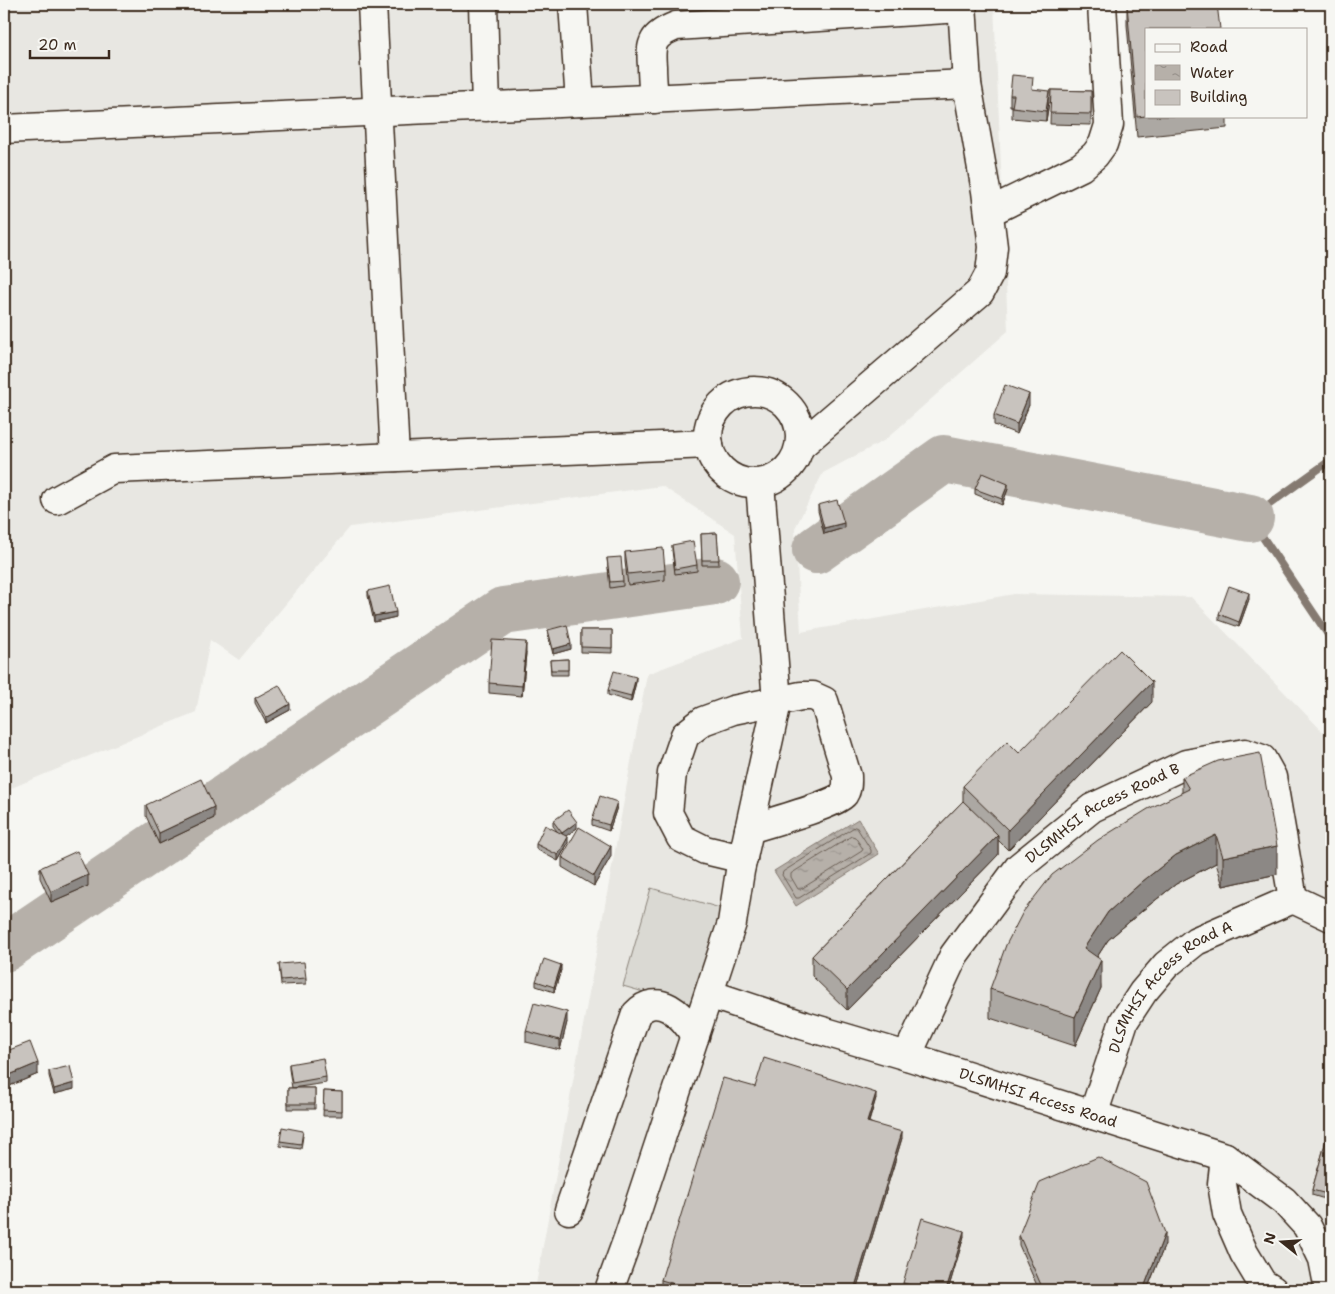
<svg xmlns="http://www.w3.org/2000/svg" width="1335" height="1294" viewBox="0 0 1335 1294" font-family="'Shantell Sans',sans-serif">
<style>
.built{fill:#e8e7e2}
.garden{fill:#dad9d3;stroke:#8a8278}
.water{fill:url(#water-ripples);stroke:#857a71}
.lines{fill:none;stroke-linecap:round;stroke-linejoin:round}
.shore{stroke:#6c6056;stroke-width:1}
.stream{stroke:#857a71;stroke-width:8}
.river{stroke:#b6b0a9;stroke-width:48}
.minor-casing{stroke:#3b2a1e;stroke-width:31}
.minor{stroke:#f6f6f2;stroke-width:28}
.wall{fill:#aca8a3;stroke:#3b2a1e}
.shaded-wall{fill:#8c8885;stroke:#3b2a1e}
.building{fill:#c8c3be;stroke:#3b2a1e}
.labels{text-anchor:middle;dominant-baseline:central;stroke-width:4;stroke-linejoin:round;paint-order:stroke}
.street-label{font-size:15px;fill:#3b2a1e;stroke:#f6f6f2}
</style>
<defs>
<pattern id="water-ripples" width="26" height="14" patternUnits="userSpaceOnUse" patternTransform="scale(1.25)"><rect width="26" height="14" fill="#b6b0a9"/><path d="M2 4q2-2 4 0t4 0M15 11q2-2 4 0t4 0" fill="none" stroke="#958f89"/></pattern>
</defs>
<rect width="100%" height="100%" fill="#f6f6f2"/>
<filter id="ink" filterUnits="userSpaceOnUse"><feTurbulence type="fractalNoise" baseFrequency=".02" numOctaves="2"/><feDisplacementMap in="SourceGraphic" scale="10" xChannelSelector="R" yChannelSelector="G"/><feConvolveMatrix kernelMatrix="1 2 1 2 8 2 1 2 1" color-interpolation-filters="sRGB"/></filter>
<g filter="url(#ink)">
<path class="built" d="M4,4h990l14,327 -123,109 -62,33 -28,55 6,104 213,-38 177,3 140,143v550h-796l112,-616 96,-36 -8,-104 -73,-48 -312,41 -111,133 -29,-20 -14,72 -192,79z"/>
<path class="garden" d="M651,888l76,22 -28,98 -76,-22z"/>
<path class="water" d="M858,819l21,35 -83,52 -22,-35z"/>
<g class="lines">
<path class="shore" d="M855,827l2,1 14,22v3l-72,45h-3l-14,-23 1,-3z
M852,836l3,1 8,12 -1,2 -61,38h-3l-7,-12v-3z"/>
<path class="stream" d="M1331,460l-81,58 81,121"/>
<path class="river" d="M816,550l128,-91 306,59
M4,948l499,-337 212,-30"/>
<g class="minor-casing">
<g id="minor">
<path d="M372,4l23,453"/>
<path d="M483,4l3,103"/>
<path d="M573,4l7,98"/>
<path d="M654,99c-1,-11 -2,-22 -2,-33 -2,-24 1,-31 24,-40l286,-18"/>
<path d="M4,129l963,-45"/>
<path d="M989,212l92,-45 14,-12 8,-11 6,-19 -7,-121"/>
<circle cx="754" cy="437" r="46"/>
<path d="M800,446l180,-154 10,-19 3,-26 -7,-56 -19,-107 -5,-80"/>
<path d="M57,500l57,-31 595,-25"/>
<path d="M743,859l-38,-9 -24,-12 -13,-25 4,-40 13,-38 18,-14 30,-11 68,-14h12l11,5 23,75c0,6 1,12 -3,18 -7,10 -79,30 -95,35"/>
<path d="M1293,899l38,18"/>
<path id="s1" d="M709,994l93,31 105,31 318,101 59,44 23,25 16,33 6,31"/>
<path id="s2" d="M907,1056l47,-101 65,-88 73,-59 94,-44 59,-11 17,6 10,18 21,122"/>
<path id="s3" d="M1093,1115l31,-94 19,-29 23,-27 30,-24 97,-42"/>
<path d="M1225,1157l-3,27 5,30 17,39 18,30 11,7"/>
<path d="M569,1210l67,-196c22,-24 47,1 59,22"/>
<path d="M609,1290l19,-52 104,-315 8,-52 37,-169 -17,-219"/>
</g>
</g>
<use href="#minor" class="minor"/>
</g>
<path class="wall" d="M1127,5l19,111h81v12l-90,9 -10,-112z
M1033,89l16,13 -3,19 -34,-3v-12h-2v-11z
M1051,90l40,1v34l-41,-1z
M1029,405l-12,29 -23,-9v-10z
M975,489h33l-6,16 -27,-11z
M818,505l26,23 -20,6 -6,-23z
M717,533l2,32h-17l-1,-31z
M672,545l25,20v6l-22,3 -3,-24z
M625,552l40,18v10l-37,5 -3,-23z
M607,558l16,23v5l-13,2z
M368,591l28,26 -22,5 -6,-26z
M1249,599l-10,28 -20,-7v-6z
M548,630l23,19 -18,5 -5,-19z
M581,630h31v23l-31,-1z
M526,653l-4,43 -33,-3v-10z
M568,659v16h-17l-1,-15z
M636,682l-5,20 -23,-7v-5z
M255,698l35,12 -24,13 -11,-20z
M1152,702l-144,148 -10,-10v15l-151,155 -35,-34v-20l151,-155v-15l56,-33z
M1182,777l95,97 -54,12 -7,-23 -40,21 -33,26 -35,30 -11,17 4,31 -26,58 -85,-28v-29l192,-197z
M146,805l68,13 -55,26 -13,-28z
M617,807l-8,24 -17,-6v-5z
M553,821l24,7 -12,8 3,7 -10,18 -22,-12v-5l21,-13 -4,-5z
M611,856l-17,30 -32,-19v-10z
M40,868l48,18 -37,16 -11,-24z
M279,964l27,14v6l-25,1z
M561,970l-7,22 -18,-6v-5z
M567,1022l-7,28 -34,-8v-11z
M4,1052l34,22 -31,13 -3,-9z
M289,1064l37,13v6l-34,5 -3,-19z
M49,1071l25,18 -20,5 -5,-18z
M755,1087l121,11 -7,24 33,16 -46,152h-178l-17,-5v-5z
M288,1088h27v21h-27z
M324,1091l18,1v24h-19z
M1331,1123v78l-19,-6v-5z
M303,1136l-2,13 -21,-3v-5z
M1019,1235l146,9 -18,46h-108l-20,-45z
M964,1236l-16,54h-37l-8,-2v-5z"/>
<path class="shaded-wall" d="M1049,91v11l-3,19v-10z
M1029,394v11l-12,29v-10z
M1008,484v5l-6,16v-6z
M844,523v5l-20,6v-6z
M1249,593v6l-10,28v-5z
M396,612v5l-22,5v-6z
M526,642v11l-4,43v-10z
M571,644v5l-18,5v-5z
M636,677v5l-5,20v-6z
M1152,682v20l-144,148v-20z
M290,704v6l-24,13v-5z
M617,802v5l-8,24v-6z
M214,807v11l-55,26v-11z
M577,822v6l-15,11v-6z
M998,835v20l-151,155v-20z
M1216,835v28l-40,21 -33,26 -35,30 -24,37v-29l24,-36 35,-31 33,-26z
M568,837v6l-10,18v-6z
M611,846v10l-17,30v-10z
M1277,846v28l-54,12v-29z
M88,875v11l-37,16v-10z
M1101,960v28l-26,58v-29z
M561,965v5l-7,22v-5z
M567,1012v10l-7,28v-10z
M38,1063v11l-31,13v-11z
M74,1083v6l-20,5v-5z
M876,1093v5l-9,29v-5z
M902,1132v6l-46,152h-2z
M964,1231v5l-16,54h-2z
M1165,1233v11l-18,46 -2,-5z"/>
<path class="building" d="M1141,4h76l3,25h-74v87l-9,1 -10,-112z
M1012,75l21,2 -1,12 17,2 -3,20 -34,-4 2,-12h-4z
M1051,90l40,1v23l-41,-1z
M1005,385l24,9 -12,30 -23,-9z
M982,473l26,11 -6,15 -27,-10z
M837,500l7,23 -20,5 -6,-23z
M717,533l2,27h-17l-1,-26z
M693,541l4,24 -22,4 -3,-24z
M663,548l2,22 -37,4 -3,-22z
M621,557l2,24 -13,1 -3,-24z
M390,586l6,26 -22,4 -6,-25z
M1229,586l20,7 -10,29 -20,-8z
M567,625l4,19 -18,5 -5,-19z
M581,630h31v18l-31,-1z
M492,640l34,2 -4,44 -33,-3z
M1120,650l32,32 -144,148 -45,-44 44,-45 12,12z
M568,659v11h-17l-1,-10z
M614,671l22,6 -5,19 -23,-6z
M279,685l11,19 -24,14 -11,-20z
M1260,753l17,93 -54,11 -7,-22 -40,20 -33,26 -35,31 -24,36 17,12 -26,57 -85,-28 16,-44 17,-33 29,-37 46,-35 50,-31 41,-20 -7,-12 36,-16z
M201,779l13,28 -55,26 -13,-28z
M600,796l17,6 -8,23 -17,-5z
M963,801l35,34 -151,155 -35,-34z
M568,810l9,12 -15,11 -9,-12z
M545,825l23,12 -10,18 -22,-11z
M579,827l32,19 -17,30 -32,-19z
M77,851l11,24 -37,17 -11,-24z
M544,959l17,6 -7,22 -18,-6z
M304,962l2,16 -25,2 -2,-16z
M534,1003l33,9 -7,28 -34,-9z
M30,1042l8,21 -31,13 -3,-8v-16z
M323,1058l3,19 -34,6 -3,-19z
M764,1058l112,35 -9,29 35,10 -48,158h-158l-35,-10 62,-202 32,9z
M70,1066l4,17 -20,6 -5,-18z
M288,1088h27v16h-27z
M324,1091l18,1v19l-19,-1z
M1331,1123v72l-19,-5z
M282,1127l21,4 -2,13 -21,-3z
M1098,1157l48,25 19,51 -20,52 2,5h-97l-8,-3 -23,-52 21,-53z
M922,1218l42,13 -18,59h-18l-25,-7z"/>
</g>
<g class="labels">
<g class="street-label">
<text stroke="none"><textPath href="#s2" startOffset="321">DLSMHSI Access Road B</textPath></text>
<text stroke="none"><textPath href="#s3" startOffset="156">DLSMHSI Access Road A</textPath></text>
<text stroke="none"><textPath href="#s1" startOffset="345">DLSMHSI Access Road</textPath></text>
</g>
</g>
<rect width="1335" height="1294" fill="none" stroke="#f6f6f2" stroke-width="20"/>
<rect x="10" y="10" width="1315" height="1274" fill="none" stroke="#3b2a1e" stroke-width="2" filter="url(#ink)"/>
<rect x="1145" y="28" width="162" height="90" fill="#f6f6f2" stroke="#aba49d"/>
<rect x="1155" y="44" width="25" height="8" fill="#f6f6f2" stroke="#aba49d"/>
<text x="1190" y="52" font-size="15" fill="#3b2a1e">Road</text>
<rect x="1155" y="65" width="25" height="15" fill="url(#water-ripples)" stroke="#aba49d"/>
<text x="1190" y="78" font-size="15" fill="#3b2a1e">Water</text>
<rect x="1155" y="90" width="25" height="15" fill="#c8c3be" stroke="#aba49d"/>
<text x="1190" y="102" font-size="15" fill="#3b2a1e">Building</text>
<g transform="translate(1282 1242) rotate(287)" stroke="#f6f6f2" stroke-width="4" paint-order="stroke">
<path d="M0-4L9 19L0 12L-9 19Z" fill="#3b2a1e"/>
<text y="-8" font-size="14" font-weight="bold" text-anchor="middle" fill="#3b2a1e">N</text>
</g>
<path d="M30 50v8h79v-8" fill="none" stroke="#3b2a1e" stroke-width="2.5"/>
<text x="38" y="50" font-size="15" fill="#3b2a1e" stroke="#f6f6f2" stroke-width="4" paint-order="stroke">20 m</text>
</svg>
